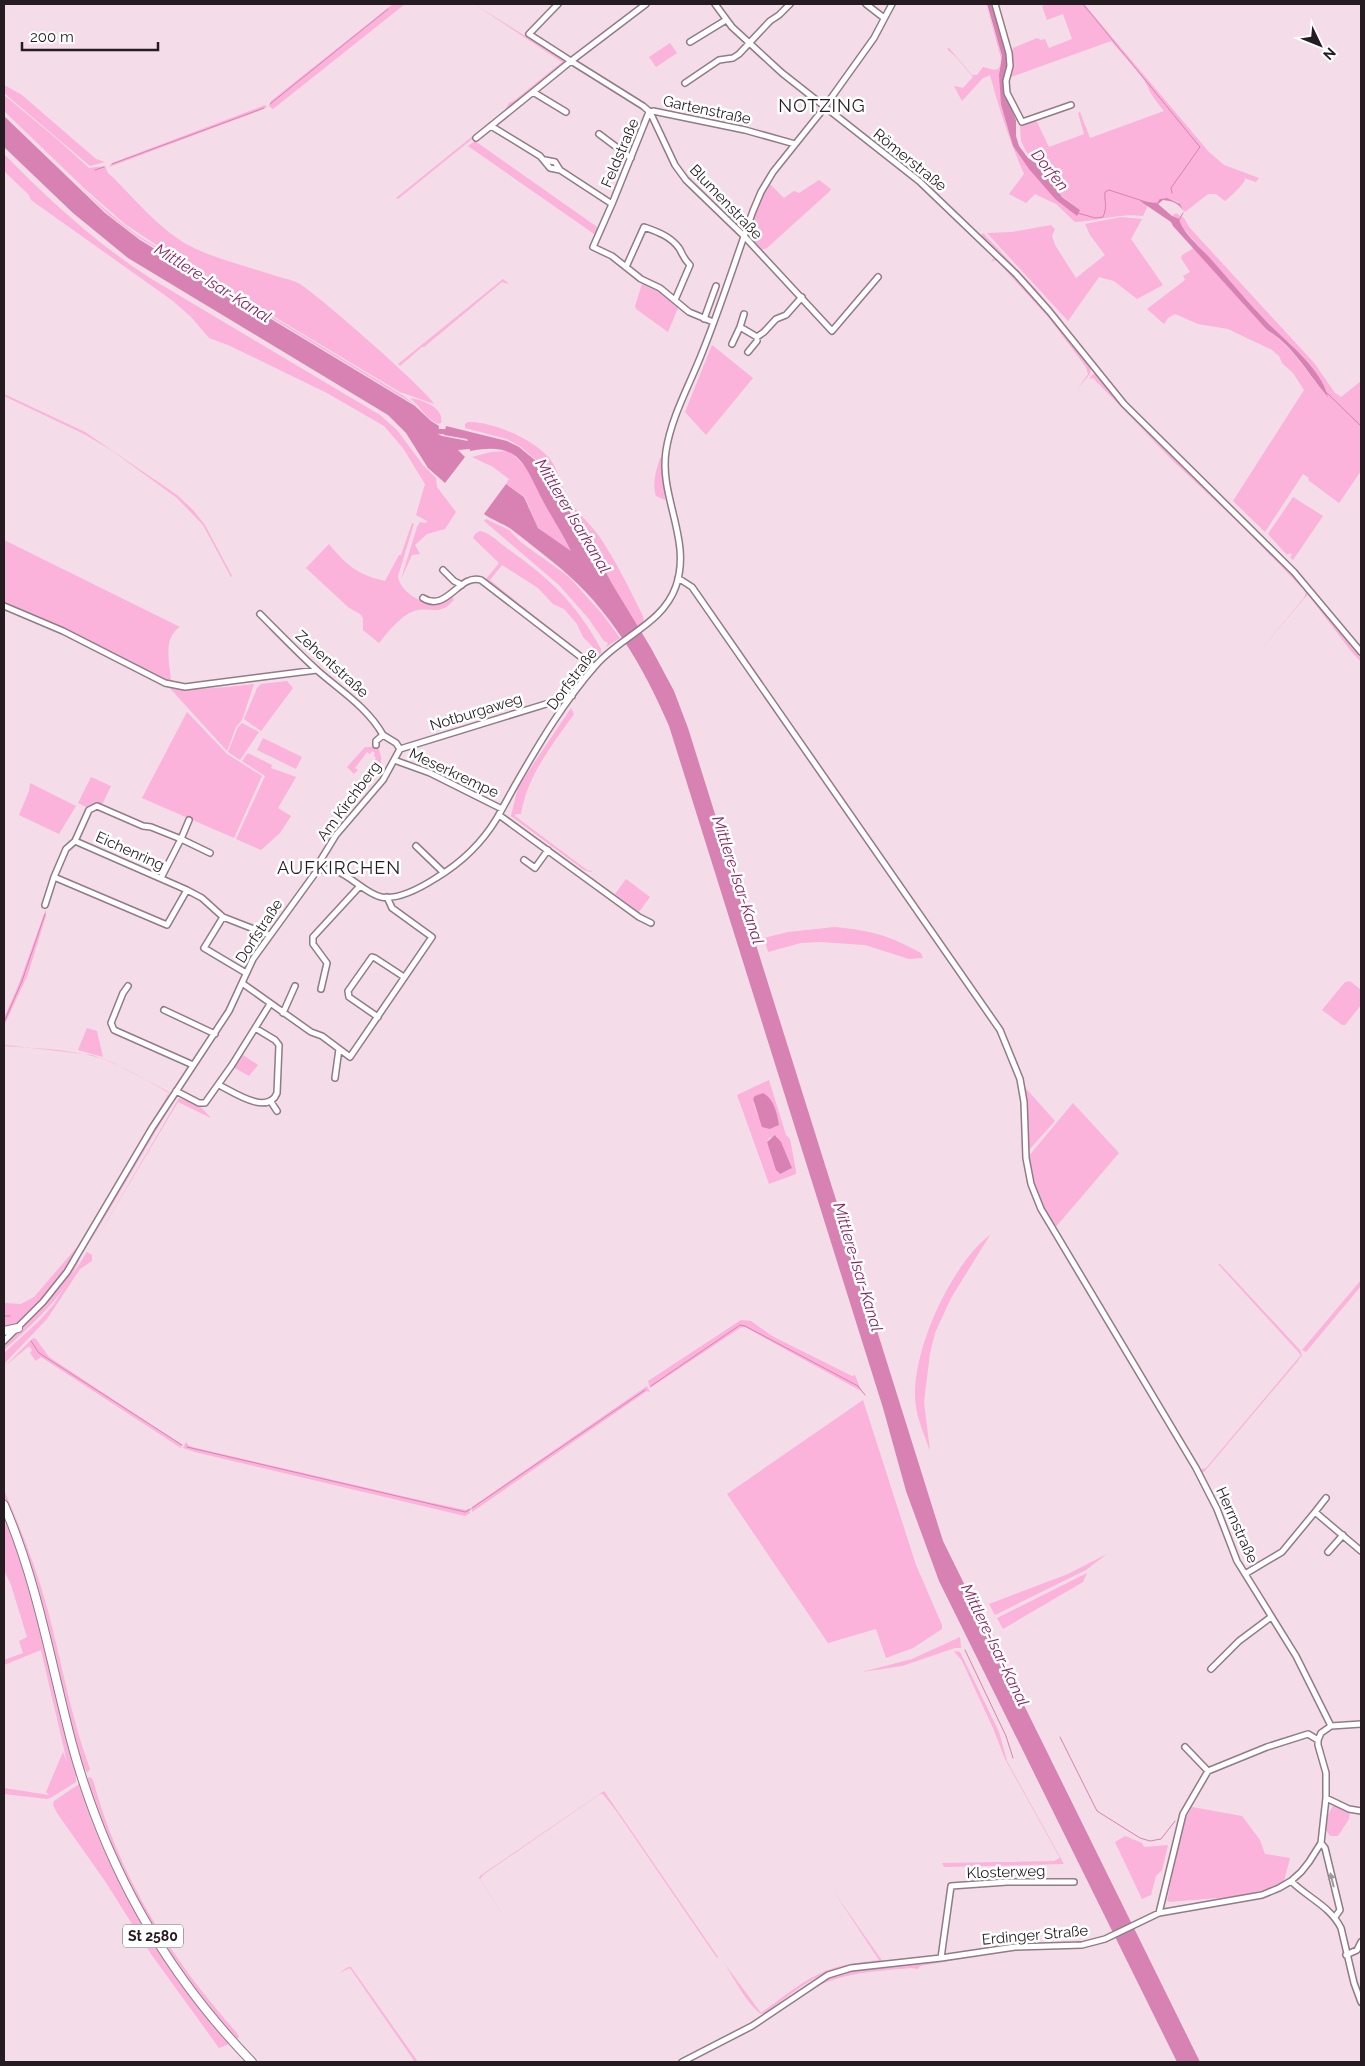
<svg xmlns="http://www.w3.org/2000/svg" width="1365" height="2066" viewBox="0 0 1365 2066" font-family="Raleway,sans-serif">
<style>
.green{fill:#fbb2db;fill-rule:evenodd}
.water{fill:#d782b3}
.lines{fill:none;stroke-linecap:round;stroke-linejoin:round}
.stream{stroke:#d782b3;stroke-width:1}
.canal{stroke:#d782b3;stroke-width:5}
.minor-casing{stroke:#917b87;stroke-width:8}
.highway-casing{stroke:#917b87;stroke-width:10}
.minor{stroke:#fff;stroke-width:5}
.highway{stroke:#fff;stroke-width:8}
.oneway{fill:#9d999b}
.labels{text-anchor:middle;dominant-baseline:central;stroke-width:5;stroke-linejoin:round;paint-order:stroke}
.shield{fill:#fff;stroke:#666064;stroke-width:1}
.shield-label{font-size:14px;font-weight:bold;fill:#251c21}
.street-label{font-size:15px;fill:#251c21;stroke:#fff}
.water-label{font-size:16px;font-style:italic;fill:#882565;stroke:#fff}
.quarter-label{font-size:18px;letter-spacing:1px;fill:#251c21;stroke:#fff}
</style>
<rect width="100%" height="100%" fill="#f4dce8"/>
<path class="green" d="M393,4h12l-132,105 -4,-3 2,-5z
M474,4l93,58 -169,137 -2,-1 109,-88 4,-7 6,-3 47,-38z
M986,4l16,52 -3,19 14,71 42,53 25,11 -22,-17 -10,-16 -15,-19 -6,-5 -6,-12 -1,-16 16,-5 13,27 35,-13 -6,-21 2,-1 10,26 74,-27c-7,-9 -14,-17 -17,-26 -6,-12 -27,-33 -36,-44l-103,37 5,-30 24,-10 4,2 4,-1 4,9 23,-9 -9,-25 -16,6 -5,-14 5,-2h37l125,148 15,13 35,13 -3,4 -12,-4 1,2c-5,8 -13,15 -20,21l-9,-7h-8l-23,18 -7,-10 -14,-4 -7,5 -15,-1 6,3 -5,11c-23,-3 -45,5 -68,6l-19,-18 -21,-10 -9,9 -17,-9 15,-20c-14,-32 -25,-65 -34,-99l-7,3 -21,23 -8,-15 9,2 10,-11 -17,-20 -16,-14 7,6 2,-1 23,27h5l6,-8c11,3 18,7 18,-9z
M670,43l7,10 -21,14 -7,-10z
M4,85l18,10 74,64 9,3 -15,4 -86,-73z
M4,95l54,45 31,28 16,-2 3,7c26,24 50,56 82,73 25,13 56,20 83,29 8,3 17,4 25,8 16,8 132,110 136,121l-34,-12 -32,-19 -198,-119 -45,-30 -41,-36 -80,-77z
M265,105l2,2 -8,4 -150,56 3,-4z
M4,114c44,41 85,85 133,121l265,160 15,11 -279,-169 -30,-23z
M475,141l125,88 -3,7 -129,-90z
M4,154c45,46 92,89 146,124l230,137 17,15 26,35 13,13 1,9 19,25 -11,17 -18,5 -12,11 5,9 -8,1 -11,24 16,-52 3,-5 6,1 1,-2 -11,-6 9,-31 -22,-36 -19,-22 -57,-33 -99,-48 -19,-7 -18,-21 -18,-16 -142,-101 -2,-5 -25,-24z
M819,180l12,9 -1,2 -63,57 -6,2 -12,-11 -1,-4 11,-32 10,-20 15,15 10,-7 5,2z
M1176,213l8,5 5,9 126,137 20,29 6,4 20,-16v90l-22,32 -31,-23 1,-2 -6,-4 -38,58 -32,-31 71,-111 -11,-17 -11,-10 -3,-7 -7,-6 -44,-21 -30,-5 -23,-10 -7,4 -4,6 -17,-15 38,-29 -2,-4 7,-4 -9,-14 1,-3 12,-7 73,82c26,16 40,44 60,66l-35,-50 -27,-26 -93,-104z
M1121,217l21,2 -11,20 32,46 -26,14 -23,-18 -15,-4 -31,44 -81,-88 25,-1 39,-7 4,4 -3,7 3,9 21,33 29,-23 -15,-20 -5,-11z
M970,231l56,56 65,81 -1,6 -12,14 10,-14 -2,-7 -37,-49 -51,-56 -3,-2 -4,2 3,-4 -26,-25z
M983,233l53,56 26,31 -3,-1 -37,-42 -41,-41z
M503,279l6,5 -7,-2 -78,65h-2l-22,19 -2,-2z
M642,284l17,8 19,16 -10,24 -32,-23 -1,-3z
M712,345l41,33 -47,57 -21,-23z
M1093,374h3l21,24 171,171 21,24 -52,61 47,-56 2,-6 -62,-64 -72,-68 -76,-79 -3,-3 -4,1z
M4,394l81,38 92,63 16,15 12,15 27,51 -1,1 -28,-52 -26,-27 -66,-48 -27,-16 -80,-38z
M410,398c13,2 35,10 31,25l-3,1c-13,-6 -17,-17 -28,-26z
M468,422c24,-1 71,19 84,40 8,12 9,26 17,38 9,14 23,25 32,39 16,24 29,51 42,77l1,7 -6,4 -27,-45 -15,-30 -26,-38 -23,-40 -11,-14 -15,-13 -14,-8 -42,-11v-4z
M509,451l19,18 14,30 30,53 -34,-24 -13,-31 -19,-13 3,-5 -16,-12 -21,-10 19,-5z
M660,458h3l2,42 -9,-4c-4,-13 0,-25 4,-38z
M1293,497l30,19 -30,44 -3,-3 2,-2 -2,-2 -3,2 -19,-21z
M486,519l23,11 13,13 47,34 34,38 17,23 -14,9 2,-4 -4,-2 -16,-23 -29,-33 -75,-64z
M412,523l2,1 -16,52c2,16 24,29 39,27 6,0 10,-4 15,-6l2,3c-15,17 -23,6 -40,11 -14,5 -26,21 -35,32l-16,-13v-12l-3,-4 -12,-7 -42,-39 23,-24c17,21 29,31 56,37l14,-26h2z
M480,531c12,3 18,11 28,18 41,29 69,55 93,100v4l-7,6 -6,1 -102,-81 13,-16 -26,-25 2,-4zM502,565l36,23 15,16 11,5 13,15 6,13 10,10 -3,6 -7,1 -9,-6 -84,-68z
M4,540l176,87c-18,11 -10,37 -9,55l-167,-78z
M1309,596h4l48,60v6l-10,-11z
M287,681l6,7 -32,43 -17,-12 13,-31 4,-4z
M254,684l-12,36 -6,7 -9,24 -60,-66c28,7 60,2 87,-1z
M571,708l3,6c-22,31 -47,62 -53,100h-6v2l72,54 5,1 -1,1 -7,-2 -73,-54 7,-29z
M187,712l40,42 35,22 -28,62 -92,-40z
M242,723l17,9 -19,28 -12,-8 10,-25z
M263,738l39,19 -6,12 -39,-19z
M365,747h9l5,2c1,5 3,9 2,12 0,11 -10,18 -20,17l15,-20 -2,-2 1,-3 -3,-2 -2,3 -3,-2 -12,16 3,2 -4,4 -7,-7z
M248,753l24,12 -1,3 25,9 -18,31 13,8 -11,17 -19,17 -25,-11 29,-63 -23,-15z
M91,777l20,9 -9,19 -8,-1 -6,4 -10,-5z
M30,783l46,23 -17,28 -40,-19 10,-24z
M626,879l24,18 -11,15 -24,-18z
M46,909v7l-18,58 -24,52v-8l14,-32z
M835,927c38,4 53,8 86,26l2,5 -14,1 -44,-14 -45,-3 -19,1 -33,9 -4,-14 24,-6z
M1350,981l11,9v15l-16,20h-3l-20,-15 23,-28z
M87,1028l10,3 6,26 -25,-7z
M6,1045l86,10 22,8 55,29 -1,6 -98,164c-17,24 -37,57 -66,67v-26l17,1 13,-7 44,-51 91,-153c-23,-13 -48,-29 -73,-36 -29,-8 -62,-9 -92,-11z
M243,1055l15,10 -9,11 -16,-9z
M769,1080l17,55 4,4 6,32v3l-27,10 -32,-89zM762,1093l10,10 4,24 -6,2c-10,-8 -15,-17 -17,-30zM777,1136l15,32 -5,3 -9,2 -11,-31 2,-4z
M1022,1084l33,37 -27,30z
M176,1097l-84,142 -2,3 64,-113z
M179,1098l20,7 12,13 -33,-16 -86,144z
M1073,1103l46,50 -65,76c-12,-24 -22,-45 -26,-72z
M990,1235l-39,63 -16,35 -5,20 -6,49 6,49c-5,-15 -12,-30 -14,-44 -8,-50 35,-143 74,-172z
M87,1252l5,3v6l-12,8 -33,50 -43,45v-11l35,-32 15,-17z
M80,1258c-13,36 -48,67 -76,92v-4l43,-45z
M1218,1264h2l80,86 2,5 -5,7 -93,110h-3l-25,-40 24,38 6,-2 95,-113z
M1361,1280v6l-55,66 -4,-2z
M741,1320l10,1 21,15 80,40 3,-1 6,16 -116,-64 -5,1 -90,60 -2,-7z
M33,1338l3,1 13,18 133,88 -1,3 -140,-91 -5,4 -6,-8 2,-3 -3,-4 -24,20z
M647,1386l3,6 -3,-1 -175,121v-5z
M863,1400l53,165 26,60v4l-29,19 -27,10 -10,-29 -48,14 -101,-149z
M186,1442l3,4 7,2 232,54 38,8 3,-2 1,5 -5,3 -270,-64 -12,-4z
M4,1490c17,39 33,80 44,121 14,53 23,107 42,158l-3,4 -7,-13 -38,-155 -38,-107z
M4,1512l30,90 42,170v10l-24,15 -5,2 -43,-5v-6l45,7 -3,-3 17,-40 4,10 -26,-112 -37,15v-5l19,-7 -4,-12 8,-4 -16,-52 -7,-15z
M1107,1554l-21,16 -91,45 -6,-11 79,-30z
M1087,1573l-4,9 -80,47 -6,-11z
M960,1637l1,11h-6l-53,18 -40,6 50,-13z
M954,1651l6,1 4,8 35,72 8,29 57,103 -120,3 -2,-4 112,-2 6,-3 -55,-99 -12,-31 -31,-67z
M90,1777l3,3c26,97 78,179 144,253l2,4 -2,2 -23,-23 -56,-77 -48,-91 -22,-63 1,-1 -2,-6z
M79,1784c25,82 72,163 126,231 8,9 15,21 24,29l-10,4 -68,-94 -46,-73 -48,-68 -4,-8 1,-4z
M604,1791l114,166 -1,1 -100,-146 -14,-18h-3l-117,81 -3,4 26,40 -27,-41 1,-2z
M1334,1804l16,7 -1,8 -11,17h-8l-5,-8 3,-13z
M1192,1807l50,9 18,24 5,14 25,4 -6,23c-37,20 -74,16 -113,21l-4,-1 15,-76z
M1125,1836l17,7 2,4 24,-2 -6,25 -6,6 -5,19 -9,4 -27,-57z
M834,1892l49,70c-15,2 -30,3 -44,6 -28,8 -51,29 -74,45l-4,1c-14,-10 -27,-36 -37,-51l37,50c23,-16 47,-38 76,-46 13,-4 28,-5 42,-7z
M978,1956l-58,10 -2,3 -7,-1c-41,4 -80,4 -113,31l1,-3 33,-20 15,-5z
M348,1967h3l67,95h-3l-65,-94 -11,5z"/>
<path class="water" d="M987,4h4l17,50 -4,29 1,11 11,26v16l3,10 9,12 9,6 11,13 14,20 18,13 -3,6 -22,-17 -26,-30 -16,-23 -12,-42 -2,-29 3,-19z
M4,116l101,97 35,27 275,166 16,15 8,5 -1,8 4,2 26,5 -1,-2 -23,-4 2,-9 61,15 12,6 17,14 10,13 50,78 15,30 40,66 23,43 14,37 255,813 257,521h-23l-238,-481 -33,-90 -23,-83 -214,-682c-25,-59 -60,-118 -110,-159 -16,-13 -32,-26 -48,-38 -9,-6 -19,-9 -27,-15l22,-30 18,13 14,31 33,23c-8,-17 -19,-33 -28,-50 -20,-39 -23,-59 -73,-50v-2l-12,1 7,7 -20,26 -17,-15 -22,-35 -18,-18 -260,-157 -55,-45 -69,-66z
M1167,198l13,6 4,8c-5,-9 -12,-11 -21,-12l-5,4 14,12 7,3c3,13 20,27 30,38 19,21 37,43 56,63 20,21 56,48 63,77 -20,-22 -34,-51 -61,-67l-94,-104 -2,-4 -31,-21 17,2 3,-4z
M763,1093c11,6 14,20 16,32l-9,4 -8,-2 -9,-28 2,-3z
M775,1135l6,7 11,26 -12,6 -4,-4 -9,-28z"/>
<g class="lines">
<path class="stream" d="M1083,4l117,143 -29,41 1,5
M270,104l118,-95
M112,164l152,-56
M95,170l9,-3
M1078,213l17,5 8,-1c5,-12 1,-15 2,-25l4,-2 37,12
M1179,220l4,-7
M1327,393l34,33
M4,1022l18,-41 23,-67
M4,1316h6
M31,1341l8,12 143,92
M651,1386l89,-61 5,1 113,60 7,9
M187,1447l278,65 6,-3
M472,1508l173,-118
M965,1650l41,86 7,22
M1060,1737l37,74 43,27 10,3 11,-2 14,-18"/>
<path class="canal" d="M432,431l19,1"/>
<g class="minor-casing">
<path id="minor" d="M558,4l-29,30 42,27 -38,31 33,20
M646,4l-75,57 72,45 7,6 3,-1 92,19 50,14
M715,4l17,23 50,46 137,108 97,93 33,37 75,93 170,168 67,80
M866,4l18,14
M995,4l14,49 1,13 -4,15 1,12 15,29 49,-17
M690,42l36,-22
M685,83l34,-23 14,-2 6,-4 31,-33 9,-6 11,-11
M650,112l25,53 11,15 58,56 88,95 46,-54
M491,126l49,30 10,12 10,2 -5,-8 -10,-2
M599,134l32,24
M476,138l57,-46
M560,170l52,34 37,-92
M612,204l-19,43 19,9 29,23 19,9 29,24 24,10
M626,267l18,-40c14,5 26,9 35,21 4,6 3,9 11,17l-15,35
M744,314l-4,13 17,10 7,-5 12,-13 10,-4 16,-18
M704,319l12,-33
M732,344l8,-17
M748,352l9,-11v-4
M443,570l11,11 8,4
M678,578l14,9 308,443 20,49 4,23 2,56 5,26 10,25 155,259 21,41 20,52 59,95 35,70
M423,598c24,15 36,-25 58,-18l113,87
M4,606l59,25 102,52 20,4 15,-2 117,-15
M260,614c19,19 38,39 58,57 23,20 50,37 65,64
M376,745v-4l7,-6 13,8 4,6
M394,760l36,13 72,36
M499,815l140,102 12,6
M189,820l-8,19 29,14
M75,841l14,-31 8,-4 46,20 8,1 30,12 -20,39
M416,846l28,27
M524,860l11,8 13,-18
M316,872l1,-6 19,-31 47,-55 17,-31 172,-53
M187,890l-112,-49 -9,8 -12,28 113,48 20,-35 15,8 21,19 46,18
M45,905l9,-28
M223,917l-19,31 42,25
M242,983l69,49 11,4 28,21 82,-120 -40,-29 -5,-11
M128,986l-5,7 -12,30 3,7 79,35
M321,989l6,-26 -14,-19v-7l47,-51
M164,1010l51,24
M283,1013l12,-27
M378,1017l-29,-20 -1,-6 24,-34 3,1 29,19
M335,1078l4,-29
M219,1085c14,7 49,31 58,8l2,-48 -4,-5 -20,-12
M176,1091l23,12h6l27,-38 38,-61
M271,1102l6,9
M4,1341l39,-39 24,-30 85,-144 77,-117 24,-52 63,-87c23,-13 43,20 65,25 17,3 41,-10 55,-19 25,-15 46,-35 61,-60 7,-12 13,-24 20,-36 23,-40 48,-82 79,-117 25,-29 67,-41 80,-79 16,-46 -17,-89 -10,-135 5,-34 24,-67 36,-98 19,-47 34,-95 51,-142l8,-19 12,-20 48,-60 53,-74 18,-34
M1315,1512l11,-14
M1328,1552l15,-17
M1245,1574l37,-22 33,-40 46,39
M1211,1669l28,-28 32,-24
M1185,1747l23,24
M1326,1798l23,11 12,2
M1321,1843l4,5 15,62 -5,7
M1291,1881c17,17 39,25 50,47l13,55 7,19
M1159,1913l24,-99 25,-43 59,-24 41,-13 10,6
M1346,1955l11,-5 4,-8
M941,1958l10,-72 56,-4h67
M682,2062l70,-36 76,-51 23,-7 90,-10 74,-11 67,-2 23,-6 54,-26 103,-18 17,-7 12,-7 10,-9 8,-10 12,-19 5,-45v-25l-8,-28v-5l3,-7 10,-7 30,-2"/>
</g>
<g class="highway-casing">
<path id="highway" d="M4,1331l14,-3
M4,1505c33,76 47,159 68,239 33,122 92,227 180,318"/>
</g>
<use href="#minor" class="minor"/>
<use href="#highway" class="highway"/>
</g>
<defs><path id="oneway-solid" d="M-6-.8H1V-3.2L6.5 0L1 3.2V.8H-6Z" transform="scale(1.25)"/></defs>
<use class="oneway" href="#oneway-solid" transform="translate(1332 1880) rotate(-104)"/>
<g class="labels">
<rect class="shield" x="123" y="1924.5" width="60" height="23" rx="4"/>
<g class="shield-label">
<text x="153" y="1936">St 2580</text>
</g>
<g class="street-label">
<text transform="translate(707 110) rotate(12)">Gartenstraße</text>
<text transform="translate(620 153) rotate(-67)">Feldstraße</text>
<text transform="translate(910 160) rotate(39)">Römerstraße</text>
<text transform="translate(726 202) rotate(46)">Blumenstraße</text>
<text transform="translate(332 664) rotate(42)">Zehentstraße</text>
<text transform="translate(572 679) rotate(-53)">Dorfstraße</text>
<text transform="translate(476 712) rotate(-17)">Notburgaweg</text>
<text transform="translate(454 773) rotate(25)">Meserkrempe</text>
<text transform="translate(349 801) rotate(-53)">Am Kirchberg</text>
<text transform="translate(130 851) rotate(24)">Eichenring</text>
<text transform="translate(259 931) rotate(-57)">Dorfstraße</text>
<text transform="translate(1237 1525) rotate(66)">Herrnstraße</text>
<text transform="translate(1006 1872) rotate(-2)">Klosterweg</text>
<text transform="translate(1035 1935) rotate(-5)">Erdinger Straße</text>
</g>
<g class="water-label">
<text transform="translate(1050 170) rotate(51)">Dorfen</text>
<text transform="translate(213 283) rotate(32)">Mittlere-Isar-Kanal</text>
<text transform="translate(573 516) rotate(59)">Mittlerer Isarkanal</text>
<text transform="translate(738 880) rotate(72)">Mittlere-Isar-Kanal</text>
<text transform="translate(858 1267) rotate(73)">Mittlere-Isar-Kanal</text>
<text transform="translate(995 1645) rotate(64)">Mittlere-Isar-Kanal</text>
</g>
<g class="quarter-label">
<text x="822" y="105">NOTZING</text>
<text x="339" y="867">AUFKIRCHEN</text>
</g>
</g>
<rect width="1365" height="2066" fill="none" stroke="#251c21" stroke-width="10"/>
<g transform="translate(1320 45) rotate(133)" stroke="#ffffff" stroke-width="4" paint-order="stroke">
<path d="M0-4L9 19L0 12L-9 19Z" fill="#251c21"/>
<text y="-8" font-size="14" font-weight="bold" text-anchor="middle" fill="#251c21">N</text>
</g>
<path d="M22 42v8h136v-8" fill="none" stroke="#251c21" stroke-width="2.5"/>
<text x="30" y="42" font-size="15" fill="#251c21" stroke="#ffffff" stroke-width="4" paint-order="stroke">200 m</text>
</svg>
